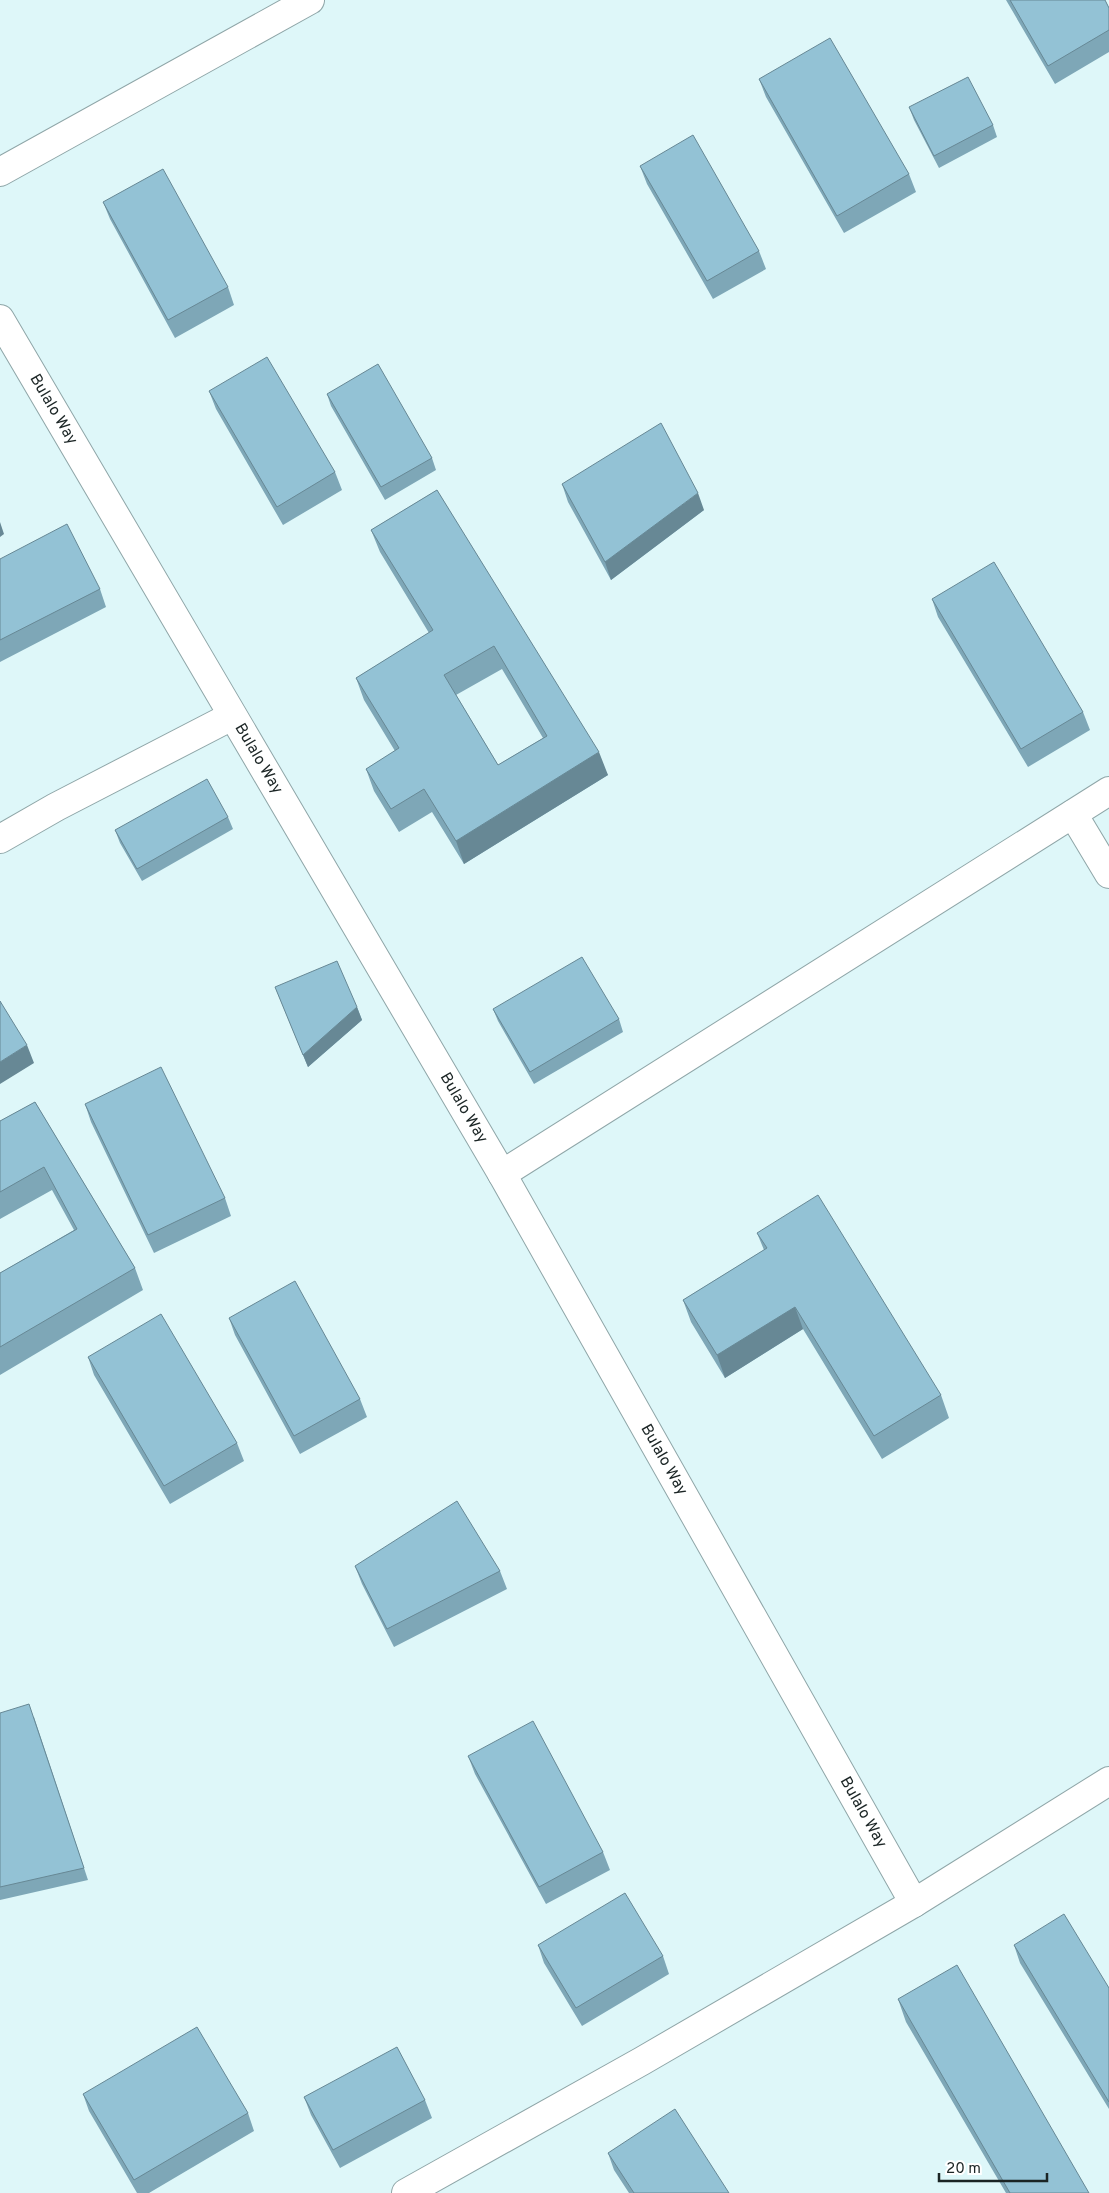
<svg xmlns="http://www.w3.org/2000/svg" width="1109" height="2193" viewBox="0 0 1109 2193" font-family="Overpass,sans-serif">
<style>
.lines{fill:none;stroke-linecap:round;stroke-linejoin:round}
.minor-casing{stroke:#8fa6a8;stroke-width:30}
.minor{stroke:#fff;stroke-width:28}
.wall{fill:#7ea7b7;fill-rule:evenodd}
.shaded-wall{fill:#678895}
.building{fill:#93c2d5;stroke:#678895;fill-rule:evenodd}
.labels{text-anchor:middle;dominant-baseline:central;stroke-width:4;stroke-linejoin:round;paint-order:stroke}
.street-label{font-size:16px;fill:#1b2525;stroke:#fff}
</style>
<rect width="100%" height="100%" fill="#def7f9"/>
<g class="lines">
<g class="minor-casing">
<g id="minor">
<path d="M0,172l310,-172"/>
<path id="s1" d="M0,319l502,855 412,729"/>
<path d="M1073,814l36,60"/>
<path d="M0,839l56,-32 176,-91"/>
<path d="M502,1174l607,-383"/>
<path d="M406,2193l236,-132 272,-158 195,-122"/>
</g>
</g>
<use href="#minor" class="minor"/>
</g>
<path class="wall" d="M1006,0h99l4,8v44l-54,32z
M759,79l150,95 7,18 -72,41 -78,-136z
M909,107l84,18 4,12 -58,31 -25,-48z
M640,166l119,85 7,18 -53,30 -66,-115z
M103,202l125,85 6,18 -59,33 -65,-119z
M209,391l126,81 7,18 -59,35 -67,-116z
M327,394l105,64 4,12 -51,30 -54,-94z
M562,484l142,26 -93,70 -43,-78z
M437,490l171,285 -144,89 -32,-52 -33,20 -25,-41 -8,-22 29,-18 -31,-51 -8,-22 73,-45 -49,-81 -9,-22zM502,669l41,69 -45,27 -42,-70z
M0,559l100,30 6,18 -106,55z
M932,599l151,113 7,18 -62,37 -90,-150z
M228,817l5,12 -91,52 -22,-38 -5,-13z
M275,987l82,20 5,13 -54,47z
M493,1009l126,10 4,13 -89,52 -36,-63z
M35,1102l100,166 8,22 -143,85v-102l74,-43 -22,-40 -52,29v-98z
M85,1104l140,94 6,18 -77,37 -63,-131z
M757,1233l184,162 8,23 -67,41 -79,-130 -78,49 -34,-56 -8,-22 81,-50z
M229,1318l131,81 7,18 -67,37 -65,-119z
M88,1357l149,86 7,18 -74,43 -76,-129z
M355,1566l145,5 7,18 -113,58 -32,-63z
M0,1713l34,4 54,163 -88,20z
M468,1756l135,96 7,18 -64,34 -71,-130z
M538,1945l125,11 6,18 -87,52 -38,-63z
M1014,1945l95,43v121l-89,-146z
M898,1999l191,194h-83l-100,-171z
M83,2094l165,19 6,18 -105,62h-12l-48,-82z
M304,2097l121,3 7,18 -92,50 -29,-53z
M608,2153l121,40h-100l-15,-23z"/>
<path class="shaded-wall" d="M698,493l6,17 -93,70 -6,-18z
M0,522l4,12 -4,3z
M599,752l9,23 -144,89 -8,-23z
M357,1007l5,13 -54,47 -5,-12z
M27,1045l7,18 -34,21v-22z
M795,1307l8,22 -78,49 -8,-23z"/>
<path class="building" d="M1010,0h95l4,8v22l-61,36z
M830,38l79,136 -72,42 -78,-137z
M968,77l25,48 -59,31 -25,-49z
M693,135l66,116 -52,30 -67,-115z
M163,169l65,118 -60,33 -65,-118z
M267,357l68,115 -58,35 -68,-116z
M378,364l54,94 -51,29 -54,-93z
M661,423l37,70 -93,69 -43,-78z
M437,490l162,262 -143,89 -32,-52 -33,20 -25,-40 33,-21 -43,-70 77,-48 -62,-100zM494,646l53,90 -49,29 -54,-90z
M67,524l33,65 -100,51v-81z
M994,562l89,150 -62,37 -89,-150z
M207,779l21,38 -91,52 -22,-39z
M582,957l37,62 -89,53 -37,-63z
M337,961l20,46 -54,48 -28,-68z
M0,1001l27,44 -27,17z
M161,1067l64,131 -77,37 -63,-131z
M35,1102l100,166 -135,79v-74l77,-44 -33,-62 -44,25v-71z
M818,1195l123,200 -67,41 -79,-129 -78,48 -34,-55 84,-52 -10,-15z
M295,1281l65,118 -66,37 -65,-118z
M161,1314l76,129 -73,43 -76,-129z
M457,1501l43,70 -113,58 -32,-63z
M29,1704l55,164 -84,19v-174z
M533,1721l70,131 -64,35 -71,-131z
M625,1893l38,63 -87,52 -38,-63z
M1064,1914l45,74v114l-95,-157z
M957,1965l132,228h-79l-112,-194z
M197,2027l51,86 -114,67 -51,-86z
M397,2047l28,53 -92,50 -29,-53z
M675,2109l54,84h-95l-26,-40z"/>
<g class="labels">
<g class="street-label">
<text stroke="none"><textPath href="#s1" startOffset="105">Bulalo Way</textPath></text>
<text stroke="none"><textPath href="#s1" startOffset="510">Bulalo Way</textPath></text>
<text stroke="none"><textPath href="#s1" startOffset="915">Bulalo Way</textPath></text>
<text stroke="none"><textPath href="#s1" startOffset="1320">Bulalo Way</textPath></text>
<text stroke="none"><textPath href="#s1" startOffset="1725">Bulalo Way</textPath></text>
</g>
</g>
<path d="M939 2173v8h108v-8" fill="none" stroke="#1b2525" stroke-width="2.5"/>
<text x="946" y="2173" font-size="15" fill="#1b2525" stroke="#ffffff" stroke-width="4" paint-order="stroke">20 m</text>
</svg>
